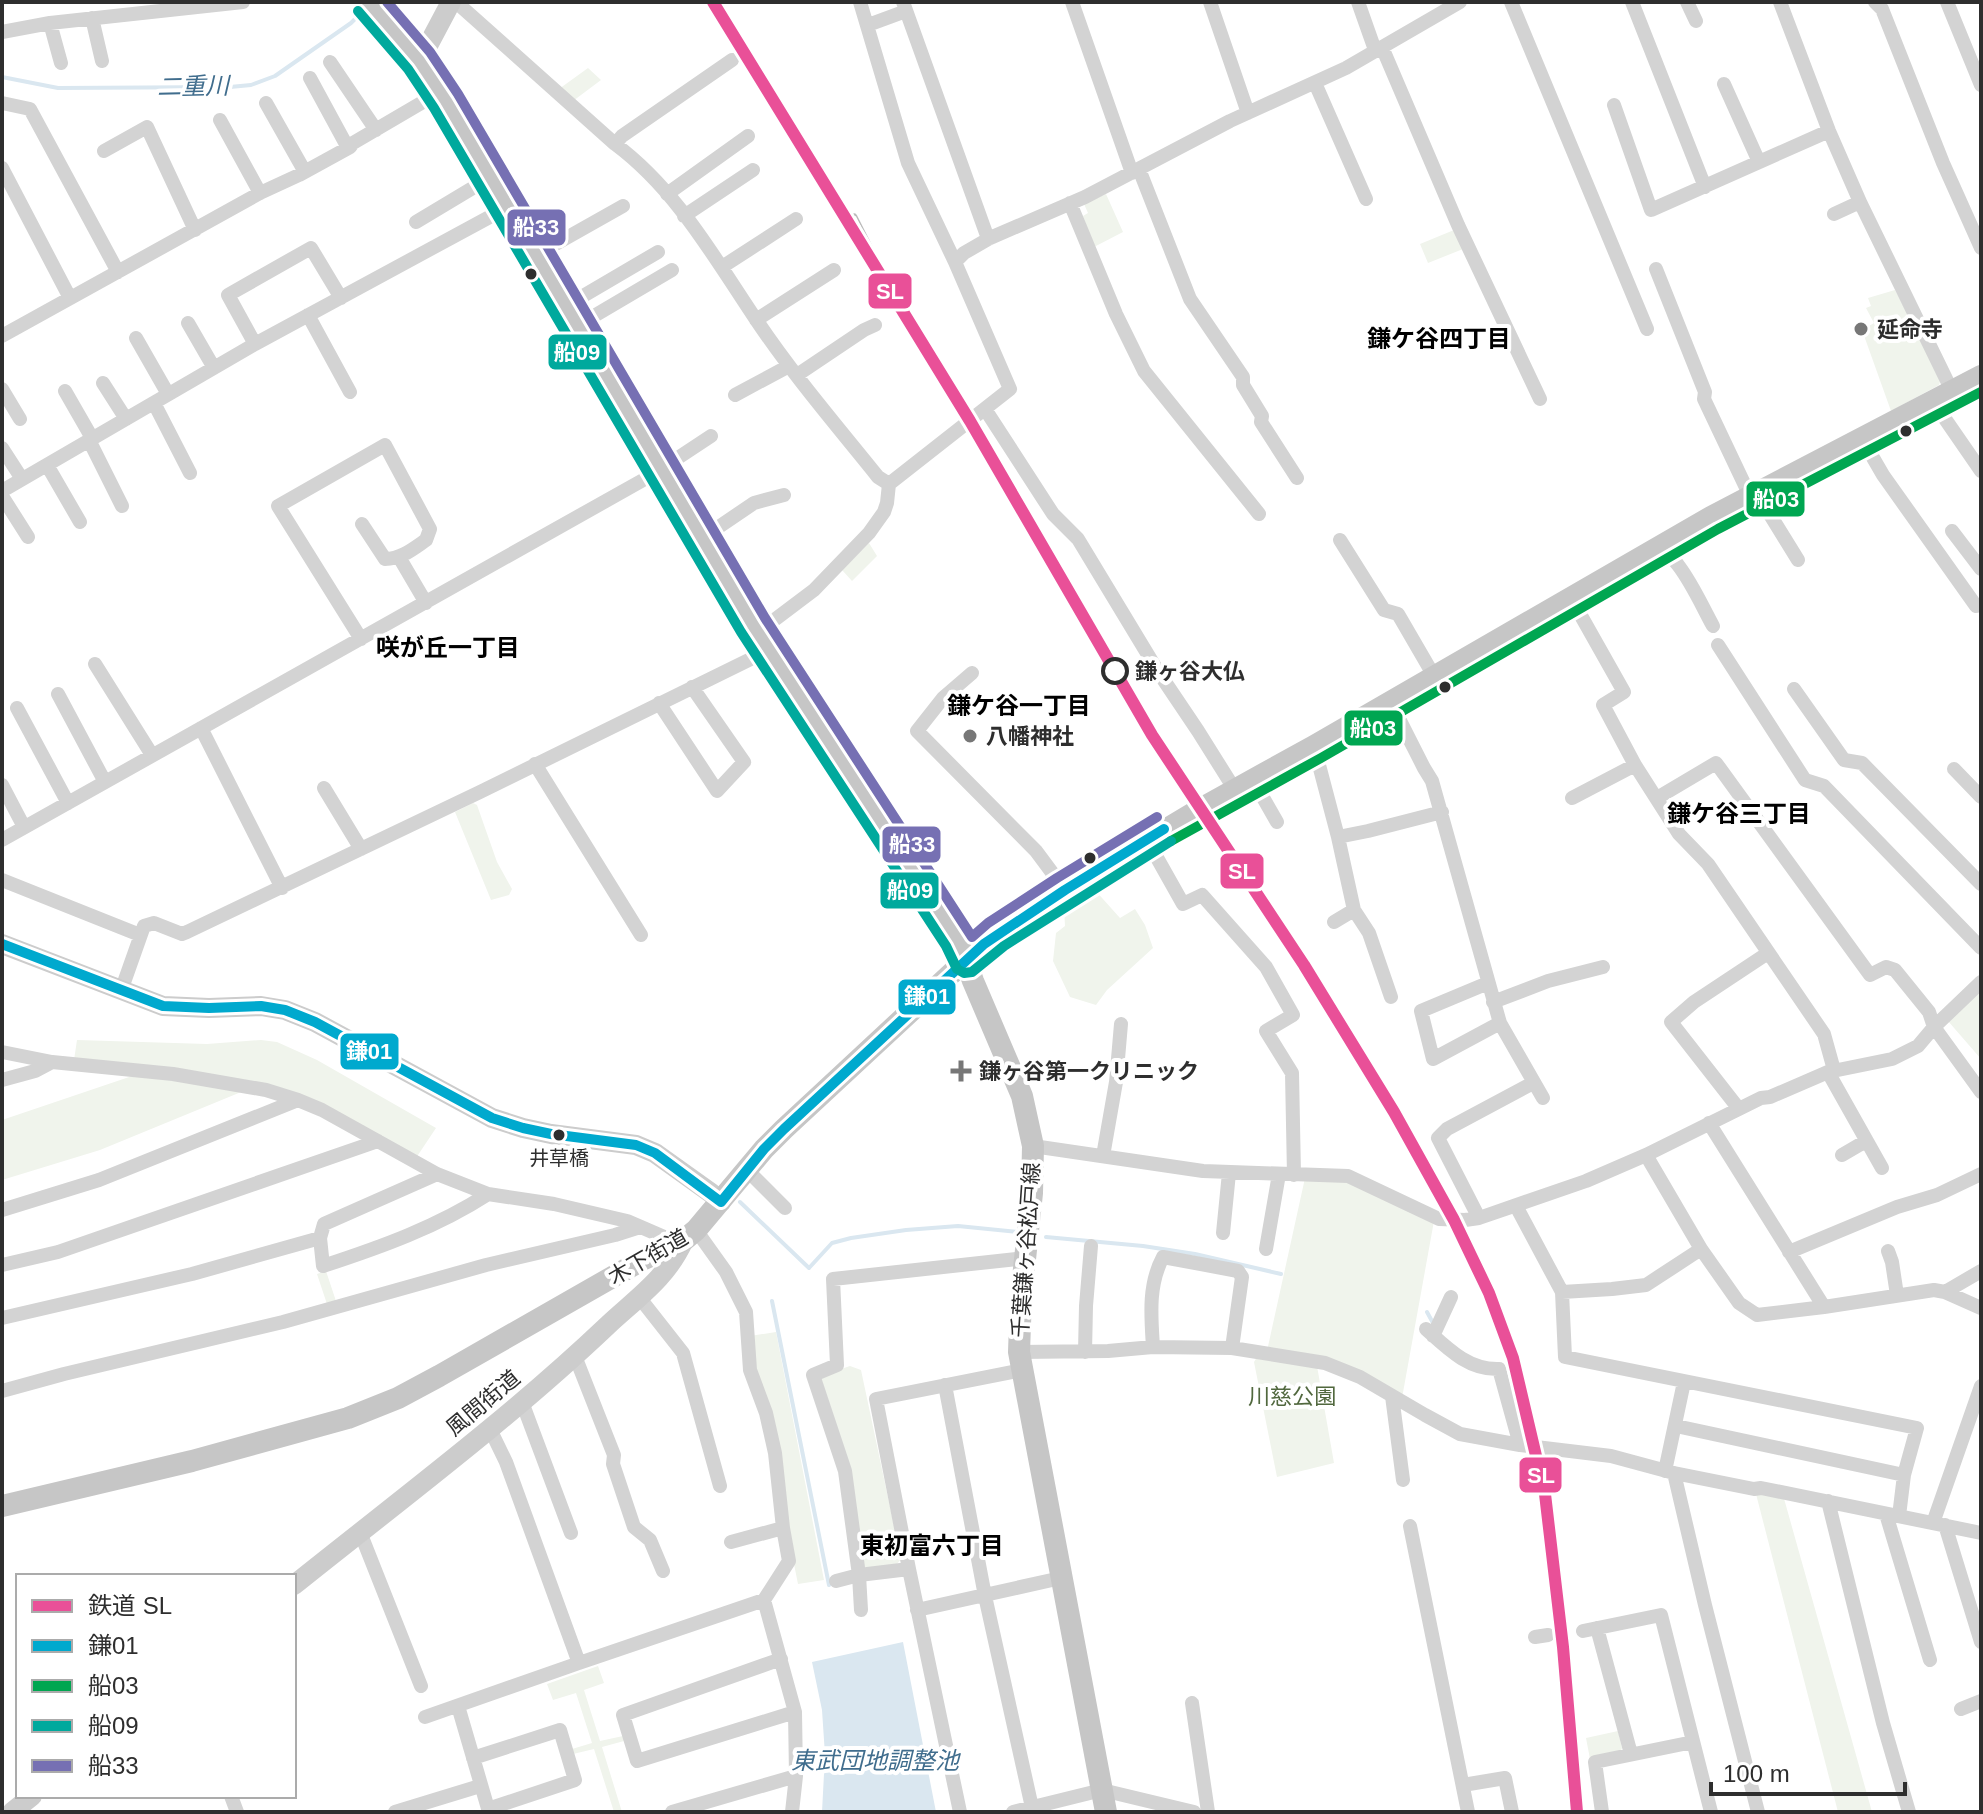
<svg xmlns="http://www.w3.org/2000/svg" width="1983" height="1814" viewBox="0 0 1983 1814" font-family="Helvetica,'Noto Sans JP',sans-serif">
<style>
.green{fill:#f0f4ec}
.water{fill:#dae7f0}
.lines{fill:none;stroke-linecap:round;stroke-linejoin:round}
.stream{stroke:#dae7f0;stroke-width:4}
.street{stroke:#d3d3d3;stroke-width:14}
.secondary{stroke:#ccc;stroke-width:20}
.primary{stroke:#c6c6c6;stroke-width:22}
.rail-casing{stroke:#bababa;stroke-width:7}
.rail{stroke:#fff;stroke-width:4;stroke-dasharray:12;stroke-linecap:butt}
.bus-1-casing{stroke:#fff;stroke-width:16}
.bus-2-casing{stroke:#fff;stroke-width:16}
.bus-3-casing{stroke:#fff;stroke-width:16}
.bus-4-casing{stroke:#fff;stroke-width:16}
.bus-1{stroke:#00a9ce;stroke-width:10}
.bus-2{stroke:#00a651;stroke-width:10}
.bus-3{stroke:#00a99d;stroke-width:10}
.bus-4{stroke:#7670b3;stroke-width:10}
.rail-1-casing{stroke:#fff;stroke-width:18}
.rail-1{stroke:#e95098;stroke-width:12}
.bus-dot{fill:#2e2e2e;stroke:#fff;stroke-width:3}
.poi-dot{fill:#777;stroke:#fff;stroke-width:3}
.stop-dot{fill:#fff;stroke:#2e2e2e;stroke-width:4}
.labels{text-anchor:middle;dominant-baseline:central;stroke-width:8;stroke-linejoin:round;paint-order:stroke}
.bus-label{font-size:20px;fill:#2e2e2e;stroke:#fff}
.poi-label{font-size:22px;font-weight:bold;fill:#2e2e2e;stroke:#fff;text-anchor:start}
.stop-label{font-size:22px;font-weight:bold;fill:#2e2e2e;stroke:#fff;text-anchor:start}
.street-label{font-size:22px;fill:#2e2e2e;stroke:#fff}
.park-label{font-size:22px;fill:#51683e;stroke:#fff}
.water-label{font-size:24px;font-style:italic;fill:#406d8d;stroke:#fff}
.neighbourhood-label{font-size:24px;font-weight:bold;fill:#000;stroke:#fff}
.line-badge{stroke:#fff;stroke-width:3}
.badge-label{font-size:22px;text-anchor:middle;font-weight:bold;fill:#fff}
</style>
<rect width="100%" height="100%" fill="#fff"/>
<path class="green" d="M588,68l13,12 -28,21 -14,-12z
M1106,194l17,38 -29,15 -11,-31 5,-3 -4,-9z
M1454,230l9,19 -35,14 -8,-19z
M1895,290l46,89 -2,6 -48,26 -29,-81 12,-7 -8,-15 5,-2 -3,-8z
M869,543l8,13 -25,25 -10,-11z
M473,803l4,2 20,57 15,27 -3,6 -18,5 -36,-88z
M1094,889l26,29 15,-9 10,16 8,23 -46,42 -11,15 -26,-8 -17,-36 3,-28 9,-7 -1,-18z
M1977,992l4,4v63l-33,-38z
M77,1040l130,4 54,-4 16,2 40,18 119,68 -20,30 -95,-53 -247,-45z
M138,1074l108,16 -146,60 -98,30v-60z
M1305,1178l41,2 88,41 -32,177 -31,-19 -104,-28z
M326,1271l10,30 -9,3 -10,-30z
M776,1332l48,248 -26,4 -39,-193 -9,-55z
M1257,1357l60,9 17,97 -57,14 -23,-115z
M850,1366l11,4 40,189 -4,5 -29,5 -6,-4 -42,-189z
M1756,1494l27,1 89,317h-34z
M598,1666l6,17 -20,7 16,51 23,-5 1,5 -22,6 20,65h-8l-20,-63 -21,5 -1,-5 20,-6 -16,-50 -23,7 -6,-16z
M1618,1731l4,17 -2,5 -30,6 -4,-21z"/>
<path class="water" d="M903,1642l33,170h-114l3,-57 -3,-45 -10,-48z"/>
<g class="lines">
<path class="stream" d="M2,77l56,11 172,-1 21,-2 24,-9 76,-53 12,-12
M740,1202l69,66 23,-25 19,-5 55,-8 52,-4 61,6
M1046,1237l97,9 52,8 86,20
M772,1301l57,284
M1427,1312l6,11"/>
<path class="street" d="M456,2l159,142c62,46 100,115 142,177 37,55 80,105 121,156l11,7
M860,2l48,161 47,99
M903,2l83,231 4,5
M1072,2l60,171
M1210,2l38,111
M1358,2l17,48
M1511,2l136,327
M1632,2l73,185
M1687,2l9,19
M1780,2l49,129 31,71 92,189
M1875,2l7,7 61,154 38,85
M1947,2l34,83
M92,18l10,43
M50,23l11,40
M868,25l38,-14
M2,32l48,-9 193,-21
M1382,47l76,178 82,174
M330,62l46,68
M310,78l38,70
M1315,83l51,116
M1724,84l35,78
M2,103l28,6 88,163
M266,103l39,69
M1614,105l37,105 178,-79
M220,120l40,73
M615,144l7,-8 110,-76
M104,151l43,-24 48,103
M2,168l68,130
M1139,169l51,130 53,78v8l19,31 -1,6 36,56
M667,194l81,-58
M1070,203l46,111 28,57 115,143
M1834,214l26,-12
M684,216l69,-46
M416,222l75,-45
M536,255l87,-49
M722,267l74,-48
M1656,269l49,123 -1,7 46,97
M566,306l92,-54
M308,315l42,77
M756,320l78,-50
M188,323l26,45
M577,326l95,-56
M2,336l258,-143 39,-18 51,-28 3,-4 87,-51
M136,338l32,56
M255,344l-27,-49 83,-47 30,50
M797,375l67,-45 11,-5
M103,383l23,36
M2,389l18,30
M65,391l27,47
M735,395l54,-29
M1932,400l49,71
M154,403l36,70
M985,409l68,105 25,25 81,134 39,58 37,59
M1861,437l22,38 93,131
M89,440l33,66
M2,448l20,31
M47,465l33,57
M2,491l253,-147 253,-137
M1756,492l42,68
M2,496l26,41
M1952,531l29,38
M701,539l53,-36 30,-8
M1340,540l44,70 14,4 36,62
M1661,546c5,7 12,12 17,19 14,18 24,41 35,61
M399,557l27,46
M1571,598l53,94 -21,13 32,60
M765,627l49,-37 55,-57 15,-21 3,-9 2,-19 121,-95 -55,-127 9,-9 26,-15 95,-41 145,-76 116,-53 114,-66
M361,639l-83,-133 107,-61 45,84 -4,11c-13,9 -25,19 -41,19l-23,-35
M1718,645l87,135 19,6 157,162
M95,664l57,91
M972,673l-29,25 -26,33 119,120 29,39
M1794,689l50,71 18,3 119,121
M58,694l47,88
M1390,701l34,67 8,13 68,242 43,75
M659,703l58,88 27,-29 -52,-75
M17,708l51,95
M201,728l81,160
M1314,746l24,91 16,73 15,23 22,64
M535,764l106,171
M1954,769l27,28
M1253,780l24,42
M2,785l22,42
M324,788l37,61
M1572,798l63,-33 44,69 29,30 116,170 10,36
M1657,798l59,-35 154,212 16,-8 9,3 34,42 5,15 47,65
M1338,837l30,-6 74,-19
M2,840l650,-365 59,-39
M1147,840l36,64 19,-9 64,72 27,48 -27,16 26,42 2,102
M2,880l138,55
M1334,922l20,-12
M1488,983l-67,28 12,48 67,-36
M121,991l23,-65 10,-3 28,11 5,-2 293,-140 289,-142
M1493,1002l55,-21 55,-14
M2,1052l50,10 121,12 93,16 32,10 24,10 115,64 51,20 66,10 73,17 37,16 12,7
M1828,1072l54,96
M2,1080l33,-9 17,-9
M1739,1109l-68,-87 23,-20 74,-49
M1709,1123l115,184
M1033,1146l170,25 145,5 91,43 26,1 14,-2 107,-37 60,-26 115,-57 9,-1 58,-25 64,-13 26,-13 16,-19 47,-45
M1646,1155l55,94 38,54 18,12 67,-8 110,-17 11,2 36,-21
M1842,1155l24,-14
M1103,1156l13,-74 5,-58
M747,1170l38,38
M1516,1206l46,86 3,65 352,71 -13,47 -5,41
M2,1210l97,-30 199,-80
M1479,1218l-41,-80 9,-9 86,-46
M696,1230l30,42 20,40 4,58 16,43 9,40 8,75 6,33 -25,39
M1223,1233l6,-60
M320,1238l4,-14 113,-50
M1266,1249l13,-75
M1888,1251l4,11 5,33
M1789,1252l108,-45 40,-12 44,-21
M2,1265l56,-13 320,-111
M1562,1292l50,-3 34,-4 55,-36
M1945,1292l36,16
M639,1297l44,56 37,133
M2,1318l190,-44 128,-36 3,28c58,-19 114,-39 165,-72
M1426,1329c21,19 42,41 73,40l21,76
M1433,1336l18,-39
M1153,1347c-2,-31 -5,-62 10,-90l75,14 4,6 -10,71
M1019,1352l89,-1 45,-4 79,1 93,15 35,14 65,38 35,19 60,11 91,11 63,17 80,16 7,-1 220,45
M1085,1352l1,-46 5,-60
M575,1356l39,99 -1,9 21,63 16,13 13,31
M945,1385l40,211 48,216
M2,1391l62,-17 219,-52 203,-57 129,-30 25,-8
M1392,1396l11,84
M522,1402l49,131
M1676,1426l228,49
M490,1429l16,33 73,201
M1665,1471l19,-89
M1674,1473l31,132 53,207
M1828,1501l55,222 26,89
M1886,1514l44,146
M1933,1523l48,-137
M1945,1525l36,117
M1410,1526l58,286
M360,1532l61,154
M731,1542l52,-14
M836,1581l23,-6 50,-6
M861,1610l-2,-35 -14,-104 -32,-96 24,-10 -4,-86 193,-21
M917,1610l144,-32
M1597,1628l34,126
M1583,1631l78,-16 50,197
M1535,1637l13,-2
M781,1659l-158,56 14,46 158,-49
M1192,1703l16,109
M458,1706l31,106
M1961,1709l20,-8
M425,1717l154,-54 185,-63 31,112 1,64 -4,36
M473,1758l87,-28 15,50 -87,29
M1463,1785l42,-7 7,34
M231,1796l6,16
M395,1812l85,-26
M672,1812l124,-36
M960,1812l-51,-243 -33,-170 146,-29
M1013,1812l89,-22 92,22
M1602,1812l-7,-50 98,-20"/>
<path class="secondary" d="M424,53l27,-51
M2,944l161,62 46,2 52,-2 24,4 30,12 177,96 31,10 28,6 85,11 19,8 56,40 10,9
M294,1585c106,-85 215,-166 314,-260 29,-27 59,-47 76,-85
M12,1812l20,-16"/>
<path class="primary" d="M369,2l50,59 27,40 307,524 182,281 23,33 15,42 49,115 11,50 -1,47 -11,104 -2,55 87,460
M2,1506l190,-45 156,-43 50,-20 41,-22 205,-117 40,-19 12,-10 68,-81 20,-20 183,-170 29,-24 69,-45 137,-82 112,-62 397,-229 270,-141"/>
<g class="rail-casing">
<path id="rail" d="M854,217l51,101"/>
</g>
<use href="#rail" class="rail"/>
<g class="bus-1-casing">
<path id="bus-1" d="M2,944l161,62 46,2 52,-2 24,4 30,12 177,96 31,10 28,6 85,11 19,8 66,49
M721,1202l43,-53 20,-20 200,-185 81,-54 99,-61"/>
</g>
<g class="bus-2-casing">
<path id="bus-2" d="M1171,841l150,-83 397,-229 263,-137"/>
</g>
<g class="bus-3-casing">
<path id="bus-3" d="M358,11l50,58 26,39 307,524 205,314 11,23 7,4 8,-1 32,-26 167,-105"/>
</g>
<g class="bus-4-casing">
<path id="bus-4" d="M387,2l43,50 28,42 307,524 207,319 16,-14 69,-45 100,-61"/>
</g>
<use href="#bus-1" class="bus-1"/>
<use href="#bus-2" class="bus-2"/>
<use href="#bus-3" class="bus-3"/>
<use href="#bus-4" class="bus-4"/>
<g class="rail-1-casing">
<path id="rail-1" d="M713,2l257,419 182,314 152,230 90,147 60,108 35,73 24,65 32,136 18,153 14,165"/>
</g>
<use href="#rail-1" class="rail-1"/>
</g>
<g class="bus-dot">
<circle cx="531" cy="274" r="7"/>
<circle cx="1906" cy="431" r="7"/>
<circle cx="1445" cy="687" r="7"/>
<circle cx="1090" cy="858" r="7"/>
<circle cx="559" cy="1135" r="7"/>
</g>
<g class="poi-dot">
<circle cx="1861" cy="329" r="8"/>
<circle cx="970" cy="736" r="8"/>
<path d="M957 1059h8v8h8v8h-8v8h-8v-8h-8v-8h8z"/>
</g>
<circle class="stop-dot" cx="1115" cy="671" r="12"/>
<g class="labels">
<g class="bus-label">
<text x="559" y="1158">井草橋</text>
</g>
<g class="poi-label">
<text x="1877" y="329">延命寺</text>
<text x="986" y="736">八幡神社</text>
<text x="979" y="1071">鎌ヶ谷第一クリニック</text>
</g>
<g class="stop-label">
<text x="1135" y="671">鎌ヶ谷大仏</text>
</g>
<g class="street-label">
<text transform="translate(1026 1250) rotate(-86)">千葉鎌ヶ谷松戸線</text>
<text transform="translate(648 1257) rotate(-30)">木下街道</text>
<text transform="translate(483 1403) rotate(-40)">風間街道</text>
</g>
<g class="park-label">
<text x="1292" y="1396">川慈公園</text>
</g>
<g class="water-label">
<text transform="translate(193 86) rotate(-1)">二重川</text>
<text x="875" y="1760">東武団地調整池</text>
</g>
<g class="neighbourhood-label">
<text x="1439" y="338">鎌ケ谷四丁目</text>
<text x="448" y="647">咲が丘一丁目</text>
<text x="1019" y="705">鎌ケ谷一丁目</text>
<text x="1739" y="813">鎌ケ谷三丁目</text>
<text x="932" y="1545">東初富六丁目</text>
</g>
</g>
<g class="line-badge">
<rect x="506" y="208" width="61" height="39" rx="8" fill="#7670b3"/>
<rect x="867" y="272" width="46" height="38" rx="8" fill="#e95098"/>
<rect x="547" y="333" width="61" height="38" rx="8" fill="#00a99d"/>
<rect x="1745" y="480" width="61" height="38" rx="8" fill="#00a651"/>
<rect x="1343" y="709" width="61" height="38" rx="8" fill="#00a651"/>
<rect x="881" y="825" width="61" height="39" rx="8" fill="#7670b3"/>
<rect x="1219" y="852" width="46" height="38" rx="8" fill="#e95098"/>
<rect x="879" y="871" width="61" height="39" rx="8" fill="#00a99d"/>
<rect x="897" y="978" width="60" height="38" rx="8" fill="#00a9ce"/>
<rect x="339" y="1032" width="61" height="39" rx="8" fill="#00a9ce"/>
<rect x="1518" y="1456" width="45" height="38" rx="8" fill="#e95098"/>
</g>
<g class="badge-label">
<text x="536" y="235">船33</text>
<text x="890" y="299">SL</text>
<text x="577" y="360">船09</text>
<text x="1776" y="507">船03</text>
<text x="1373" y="736">船03</text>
<text x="912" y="852">船33</text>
<text x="1242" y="879">SL</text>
<text x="910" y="898">船09</text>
<text x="927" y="1004">鎌01</text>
<text x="369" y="1059">鎌01</text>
<text x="1541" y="1483">SL</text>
</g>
<rect width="1983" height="1814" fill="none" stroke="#2e2e2e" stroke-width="8"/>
<rect x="16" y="1574" width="280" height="224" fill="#ffffff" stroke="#ababab" stroke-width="2"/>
<rect x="32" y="1600" width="40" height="12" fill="#e95098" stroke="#ababab" stroke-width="2"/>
<text x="88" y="1614" font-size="24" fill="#2e2e2e">鉄道 SL</text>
<rect x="32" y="1640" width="40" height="12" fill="#00a9ce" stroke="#ababab" stroke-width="2"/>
<text x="88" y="1654" font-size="24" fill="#2e2e2e">鎌01</text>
<rect x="32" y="1680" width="40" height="12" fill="#00a651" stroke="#ababab" stroke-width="2"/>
<text x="88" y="1694" font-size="24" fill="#2e2e2e">船03</text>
<rect x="32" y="1720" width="40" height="12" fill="#00a99d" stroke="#ababab" stroke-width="2"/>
<text x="88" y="1734" font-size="24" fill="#2e2e2e">船09</text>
<rect x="32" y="1760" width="40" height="12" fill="#7670b3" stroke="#ababab" stroke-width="2"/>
<text x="88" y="1774" font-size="24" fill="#2e2e2e">船33</text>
<path d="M1711 1782v12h194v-12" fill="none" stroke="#2e2e2e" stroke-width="4"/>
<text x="1723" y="1782" font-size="24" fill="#2e2e2e" stroke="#ffffff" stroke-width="6" paint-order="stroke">100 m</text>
</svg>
